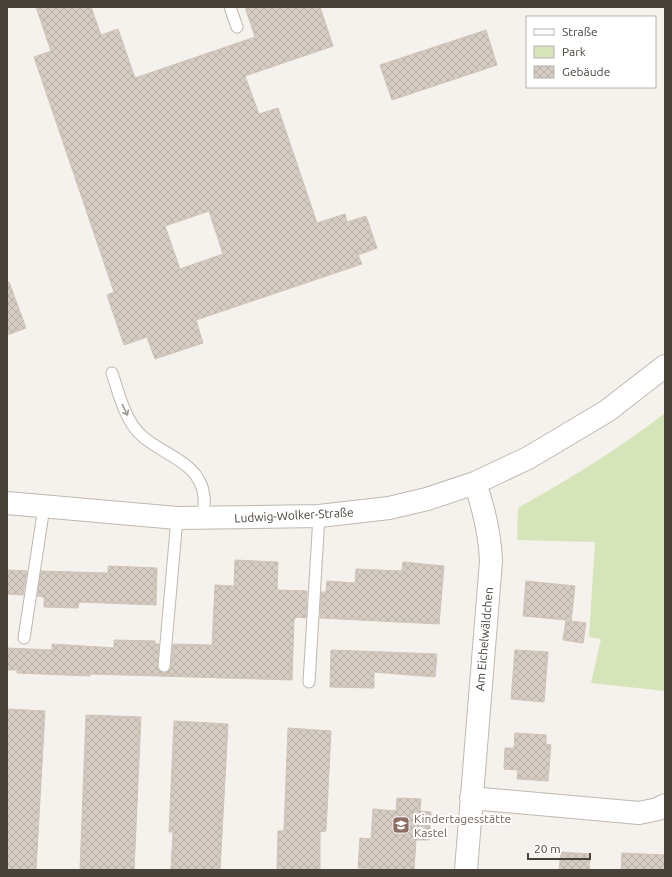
<svg xmlns="http://www.w3.org/2000/svg" width="672" height="877" viewBox="0 0 672 877" font-family="Ubuntu,sans-serif">
<style>
.green{fill:#d6e4ba}
.building{fill:url(#building-cross-hatch);stroke:#d0c3b7;fill-rule:evenodd}
.lines{fill:none;stroke-linecap:round;stroke-linejoin:round}
.lane-casing{stroke:#c0b8b0;stroke-width:13}
.street-casing{stroke:#c0b8b0;stroke-width:24}
.lane{stroke:#fff;stroke-width:11}
.street{stroke:#fff;stroke-width:22}
.oneway{stroke:#9b9793}
.labels{text-anchor:middle;dominant-baseline:central;stroke-width:4;stroke-linejoin:round;paint-order:stroke}
.street-label{font-size:12px;fill:#49423a;stroke:#fff}
.education-label{font-size:12px;fill:#785e54;stroke:#fff;text-anchor:start}
</style>
<defs>
<pattern id="building-cross-hatch" width="8" height="8" patternUnits="userSpaceOnUse"><rect width="8" height="8" fill="#d5ccc3"/><path d="M0 0l8 8M0 8l8-8" fill="none" stroke="#b8b0a8"/></pattern>
</defs>
<rect width="100%" height="100%" fill="#f5f1ec"/>
<path class="green" d="M665,413v278l-74,-8 10,-44 -12,-2 6,-95 -78,-2 1,-32c51,-29 101,-59 147,-95z"/>
<path class="building" d="M36,7h55l10,28 17,-6 17,49 120,-41 -10,-30h75l13,39 -88,30 14,38 19,-6 39,115 28,-9 2,8 19,-6 11,32 -19,7 4,9 -166,56 7,23 -48,16 -8,-22 -23,8 -17,-50 7,-3 -80,-235 17,-6zM209,211l14,43 -43,15 -15,-43z
M486,30l11,35 -105,35 -12,-35z
M7,282h2l17,46 -19,7z
M235,560l43,2 -1,28 30,1 -1,27 -10,-1 -2,3 -2,60 -202,-6v2l-73,-3v-3h-10v-22l45,2v-6l62,4v-8l41,1v3h4l-1,25 5,4 4,-1 4,-5 2,-23 39,1 3,-60 19,1z
M403,562l41,4 -5,58 -119,-6 1,-26h5l1,-11 28,2 1,-14 46,2z
M108,566l49,2 -1,37 -77,-3 -1,6 -34,-1v-10l-7,-1 4,-25 67,2z
M7,570l20,1 -4,24 -16,-1z
M526,581l49,5 -4,35 15,2 -3,20 -20,-3 3,-20 -43,-4z
M331,650l106,4 -2,23 -61,-5v16l-44,-1z
M515,650l33,2 -4,50 -33,-3z
M7,709l38,2 -9,159h-29z
M86,715l55,2 -7,153h-54z
M174,721l54,3 -8,146h-49l2,-38h-4z
M288,728l43,3 -5,100 -6,1v38h-43l1,-39h6z
M515,733l31,2v9l5,1 -3,36 -31,-2 1,-9 -14,-1 1,-21h9z
M397,798l24,1 -1,12 11,1 -2,28h-13l-2,30h-50v-2h-6l2,-30 11,1 2,-30 23,2z
M561,852l29,2 -1,16h-30z
M622,853l43,2v15h-44z"/>
<g class="lines">
<g class="lane-casing">
<path id="lane" d="M230,7l7,20
M112,373c7,21 13,48 30,63 21,19 58,26 62,60 1,7 -1,15 -1,22
M24,638l20,-131
M164,666l13,-148
M309,682l10,-166"/>
</g>
<g class="street-casing">
<path id="street" d="M7,503l170,15 142,-2 70,-8 38,-9 48,-16 53,-25 79,-47 58,-45
M471,798l168,15 19,-4 7,-4
M466,870l25,-309c-1,-28 -7,-52 -16,-78"/>
</g>
<use href="#lane" class="lane"/>
<use href="#street" class="street"/>
</g>
<defs><path id="oneway-shaft" d="M-6 0H5M1.5-3L5.5 0L1.5 3" fill="none" stroke-width="1.6" stroke-linecap="round" stroke-linejoin="round"/></defs>
<use class="oneway" href="#oneway-shaft" transform="translate(125 410) rotate(64)"/>
<defs>
<g id="school-square" transform="scale(0.9)"><rect x="-9" y="-9" width="18" height="18" rx="4" fill="#8d6e63" stroke="#fff"/><path d="M0-5L7-2L0 1L-7-2ZM-4 1L0 2.5L4 1V4Q0 6-4 4Z" fill="#fff"/></g>
</defs>
<g fill-rule="evenodd">
<use href="#school-square" x="401" y="825"/>
</g>
<g class="labels">
<g class="street-label">
<text transform="translate(294 515) rotate(-3)">Ludwig-Wolker-Straße</text>
<text transform="translate(484 639) rotate(-85)">Am Eichelwäldchen</text>
</g>
<g class="education-label">
<text x="414" y="818">Kindertagesstätte<tspan x="414" dy="14">Kastel</tspan></text>
</g>
</g>
<rect width="672" height="877" fill="none" stroke="#49423a" stroke-width="16"/>
<rect x="526" y="16" width="130" height="72" fill="#ffffff" stroke="#b6b3b0"/>
<rect x="534" y="29" width="20" height="6" fill="#ffffff" stroke="#b6b3b0"/>
<text x="562" y="36" font-size="12" fill="#49423a">Straße</text>
<rect x="534" y="46" width="20" height="12" fill="#d6e4ba" stroke="#b6b3b0"/>
<text x="562" y="56" font-size="12" fill="#49423a">Park</text>
<rect x="534" y="66" width="20" height="12" fill="url(#building-cross-hatch)" stroke="#b6b3b0"/>
<text x="562" y="76" font-size="12" fill="#49423a">Gebäude</text>
<path d="M528 853v6h62v-6" fill="none" stroke="#49423a" stroke-width="2"/>
<text x="534" y="853" font-size="12" fill="#49423a" stroke="#ffffff" stroke-width="3" paint-order="stroke">20 m</text>
</svg>
